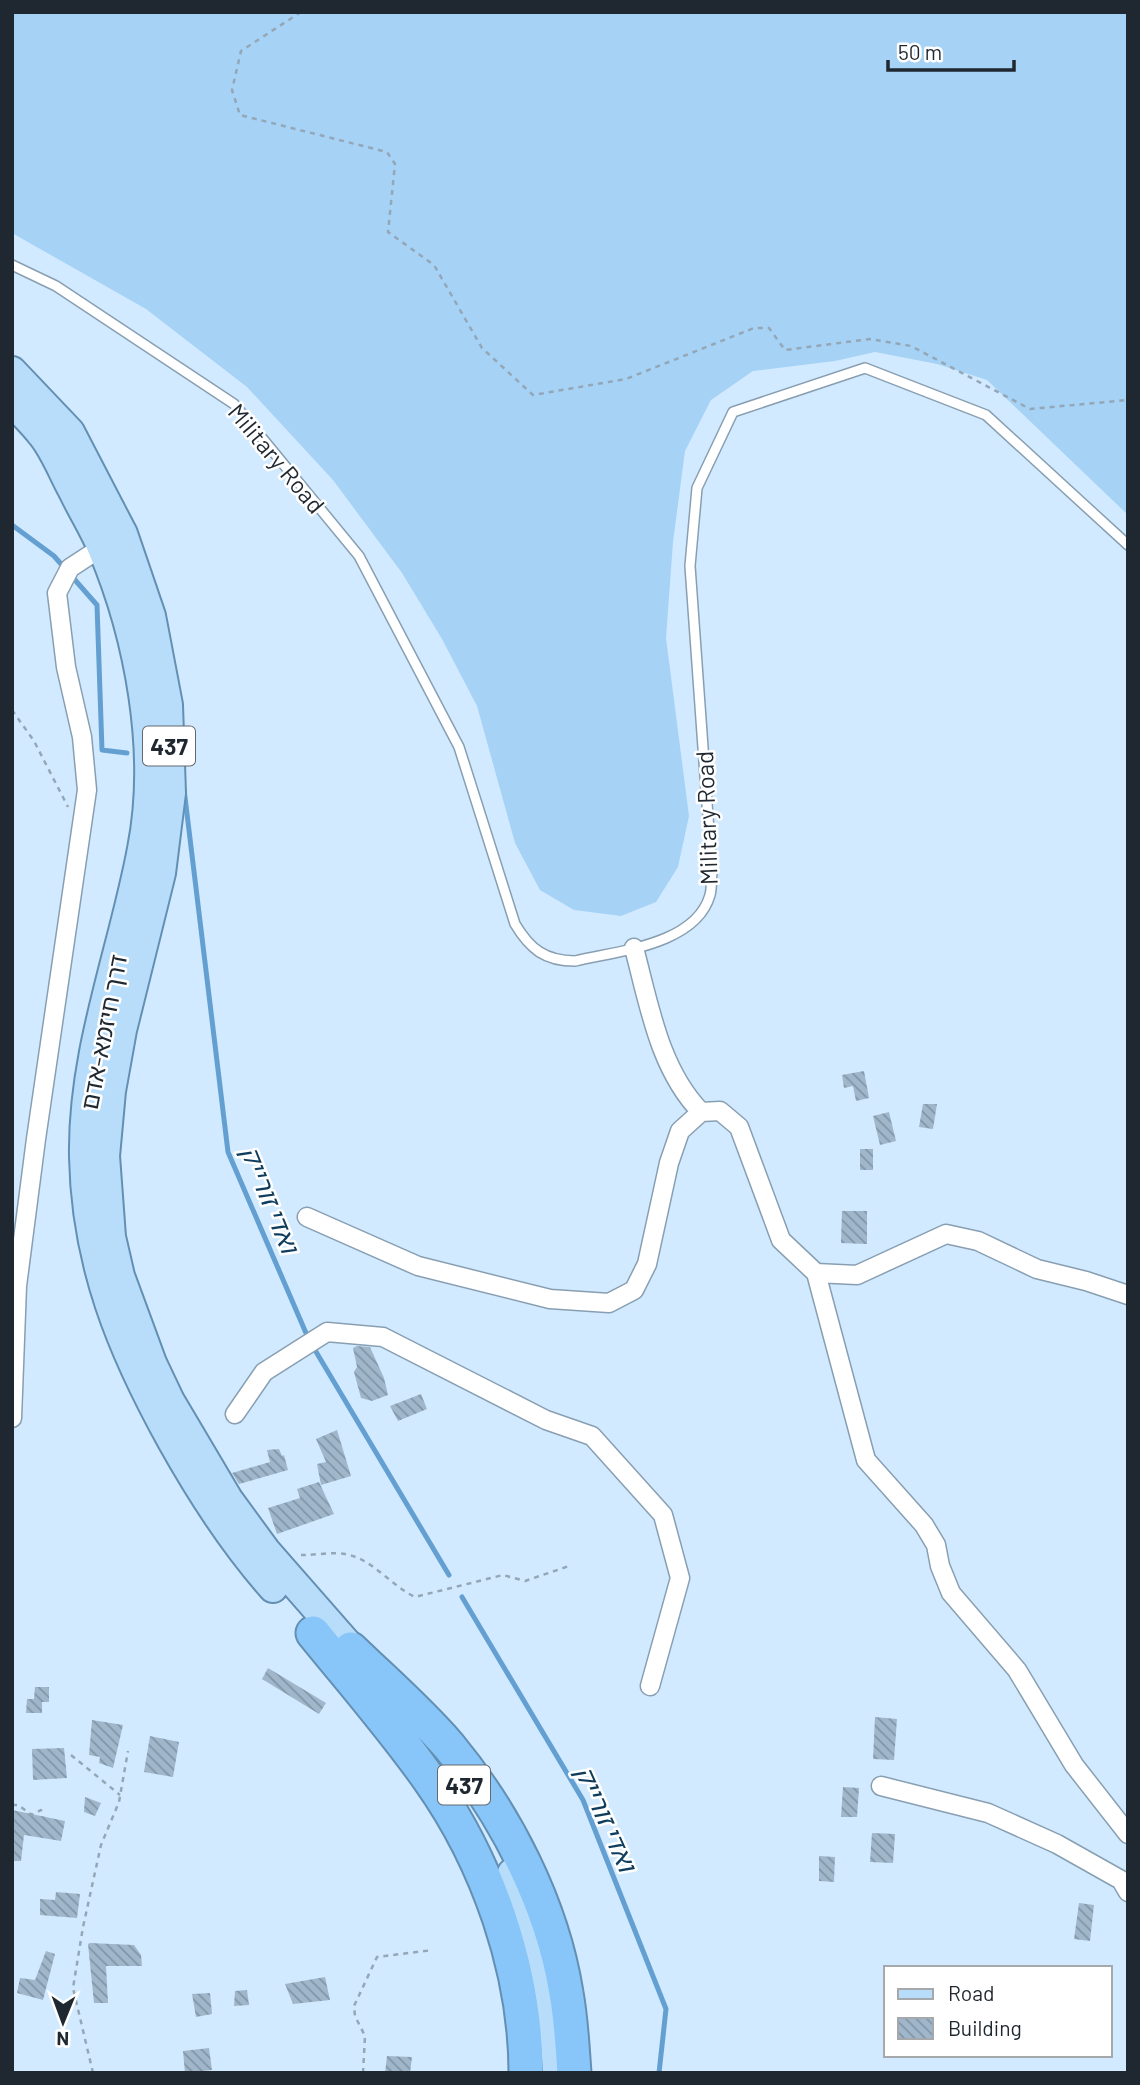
<svg xmlns="http://www.w3.org/2000/svg" width="1140" height="2085" viewBox="0 0 1140 2085" font-family="Barlow,'Noto Sans Hebrew',sans-serif">
<style>
.grass{fill:#a6d2f6}
.lines{fill:none;stroke-linecap:round;stroke-linejoin:round}
.stream{stroke:#63a0d1;stroke-width:5}
.building{fill:url(#building-back-hatch)}
.lane-casing{stroke:#889fb2;stroke-width:12}
.street-casing{stroke:#889fb2;stroke-width:21}
.primary-casing{stroke:#638fb3;stroke-width:32}
.highway-casing{stroke:#638fb3;stroke-width:37}
.path{stroke:#94a7b7;stroke-width:2.5;stroke-dasharray:5 5;stroke-linecap:butt}
.lane{stroke:#fff;stroke-width:9}
.street{stroke:#fff;stroke-width:18}
.primary{stroke:#b8ddfb;stroke-width:28}
.highway{stroke:#88c6f9;stroke-width:33}
.labels{text-anchor:middle;dominant-baseline:central;stroke-width:5;stroke-linejoin:round;paint-order:stroke}
.shield{fill:#fff;stroke:#62686e;stroke-width:2}
.shield-label{font-size:23px;font-weight:bold;fill:#1f2830}
.street-label{font-size:24px;fill:#1f2830;stroke:#fff}
.water-label{font-size:26px;font-style:italic;fill:#0d3c5d;stroke:#fff}
</style>
<defs>
<pattern id="building-back-hatch" width="6" height="6" patternUnits="userSpaceOnUse" patternTransform="scale(1.75)"><rect width="6" height="6" fill="#a0b7cb"/><path d="M-1 5l2 2M0 0l6 6M5-1l2 2" fill="none" stroke="#8295a5"/></pattern>
</defs>
<rect width="100%" height="100%" fill="#d2eaff"/>
<path class="grass" d="M12,12h1116v503l-141,-135 -50,-16 -62,-12 -40,9 -82,10 -42,29 -26,51 -12,91 -7,96 23,178 -11,51 -22,35 -35,14 -47,-6 -34,-20 -25,-47 -38,-137 -35,-67 -40,-66 -69,-93 -86,-93 -101,-78 -134,-76z"/>
<g class="lines">
<path class="stream" d="M12,525l42,31 7,8
M75,580l22,25 5,145 25,3
M184,789l44,363 81,188 140,235
M462,1597l121,203 83,209 -7,64"/>
</g>
<path class="building" d="M864,1071l5,27 -13,3 -3,-15 -9,2 -2,-13z
M923,1104h14l-4,25 -14,-2z
M889,1112l7,29 -16,4 -7,-29z
M860,1149h13v21h-13z
M842,1211h25v33l-26,-1z
M357,1346l13,1 14,31 4,17 -16,6 -11,-3 -7,-26 3,-5 -4,-19z
M421,1394l6,15 -29,12 -8,-15z
M337,1430l14,46 -30,9 -4,-21 9,-2 -10,-23z
M279,1449l3,7 2,-1 4,15 -49,14 -7,-11 38,-11 -3,-12z
M319,1482l15,32 -57,20 -9,-26 32,-10 -3,-9z
M268,1668l58,35 -7,11 -57,-35z
M35,1687h14v15h-7v11h-16l1,-14h7z
M875,1717l22,2 -3,41 -21,-1z
M92,1720l31,5 -10,43 -14,-5 1,-6 -11,-2z
M150,1736l29,6 -6,35 -29,-5z
M64,1748l3,30 -34,2 -1,-31z
M843,1787l16,1 -2,29h-16z
M85,1797l16,6 -6,13 -11,-4z
M12,1810l53,11 -4,20 -37,-6 -3,26h-9z
M872,1833l23,1 -2,29 -23,-1z
M819,1856l16,1 -1,25 -15,-1z
M56,1892l24,2 -3,24 -37,-3v-16l15,1z
M1079,1903l15,2 -4,36 -16,-2z
M90,1943l44,2 7,10 1,11h-36l2,37h-14l-6,-59z
M46,1951l9,3 -12,46 -26,-7 3,-15 15,2z
M325,1977l5,23 -37,4 -8,-20z
M247,1990l2,15 -15,1 1,-15z
M210,1993l2,21 -16,3 -4,-23z
M209,2048l3,22 -27,3 -2,-22z
M387,2056l25,1 -2,16h-25z"/>
<g class="lines">
<g class="lane-casing">
<path id="lane" d="M12,265l44,21 178,118 125,152 100,191 56,177c15,25 30,37 60,37 42,-10 121,-16 135,-66 2,-7 1,-15 2,-22l-22,-307 7,-78 36,-76 132,-44 121,47 142,130"/>
</g>
<g class="street-casing">
<path id="street" d="M634,948c15,56 25,121 67,164
M307,1217l111,49 132,33 59,4 25,-13 13,-26 22,-101 11,-32 21,-19 19,-1 19,16 42,113 35,33 41,2 89,-41 32,7 59,28 49,12 42,14
M816,1273l50,187 58,65 12,20 4,21 11,27 66,77 57,95 54,69
M235,1414l29,-42 63,-40 56,5 163,83 46,16 71,79 17,63 -30,108
M12,1418l5,-132 19,-147 51,-349 -5,-53 -16,-70 -9,-74 13,-25 32,-21
M881,1786l107,27 69,31 64,36 7,12"/>
</g>
<g class="primary-casing">
<path id="primary" d="M12,371l58,61 53,102 28,82 17,89 3,88 -10,80 -39,157 -11,61 -6,65 6,81 9,39 32,87 18,38 58,98 38,52 99,113
M12,402c10,11 21,21 30,33 13,16 21,38 31,56 9,19 21,38 29,57 38,90 59,205 40,301 -19,102 -60,202 -58,308 2,106 37,192 88,284 29,52 61,102 101,147
M512,1873c26,64 42,130 45,200"/>
</g>
<g class="highway-casing">
<path id="highway" d="M313,1633c39,48 80,95 116,146 59,83 97,192 97,294
M351,1649c33,32 68,62 98,97 57,69 103,159 117,247 5,27 6,53 8,80"/>
</g>
<path class="path" d="M301,12l-60,39 -9,39 8,25 147,37 8,12 -7,68 46,33 48,83 51,47 93,-16 128,-51h15l16,22 85,-11 41,7 119,63 98,-9
M12,710l22,31 34,66
M301,1555c14,0 31,-3 44,-1 28,5 45,31 70,43l88,-22 22,6 44,-15
M71,1755l49,40
M12,1805h6l14,10 9,-5 2,7
M93,2073l-20,-85 10,-61 18,-82 18,-43 9,-51
M363,2073l2,-37 -10,-20 -1,-10 23,-49 56,-7"/>
<use href="#lane" class="lane"/>
<use href="#street" class="street"/>
<use href="#primary" class="primary"/>
<use href="#highway" class="highway"/>
</g>
<g class="labels">
<g class="shield">
<rect x="143" y="726.5" width="52" height="39" rx="5"/>
<rect x="438" y="1765.5" width="52" height="39" rx="5"/>
</g>
<g class="shield-label">
<text x="169" y="746">437</text>
<text x="464" y="1785">437</text>
</g>
<g class="street-label">
<text transform="translate(277 458) rotate(50)">Military Road</text>
<text transform="translate(706 818) rotate(-92)">Military Road</text>
<text transform="translate(103 1032) rotate(-79)">דרך חיזמא-אדם</text>
</g>
<g class="water-label">
<text transform="translate(271 1199) rotate(68)">ואדי זורייק</text>
<text transform="translate(607 1818) rotate(66)">ואדי זורייק</text>
</g>
</g>
<rect width="1140" height="2085" fill="none" stroke="#1f2830" stroke-width="28"/>
<rect x="884" y="1966" width="228" height="91" fill="#ffffff" stroke="#a5a9ac" stroke-width="2"/>
<rect x="898" y="1989" width="35" height="10" fill="#b8ddfb" stroke="#a5a9ac" stroke-width="2"/>
<text x="948" y="2001" font-size="21" fill="#1f2830">Road</text>
<rect x="898" y="2018" width="35" height="21" fill="url(#building-back-hatch)" stroke="#a5a9ac" stroke-width="2"/>
<text x="948" y="2036" font-size="21" fill="#1f2830">Building</text>
<g transform="translate(63 2022) rotate(181)" stroke="#ffffff" stroke-width="5" paint-order="stroke">
<path d="M0-5L12 26L0 18L-12 26Z" fill="#1f2830"/>
<text y="-10" font-size="19" font-weight="bold" text-anchor="middle" fill="#1f2830">N</text>
</g>
<path d="M888 60v10h126v-10" fill="none" stroke="#1f2830" stroke-width="3.5"/>
<text x="898" y="60" font-size="21" fill="#1f2830" stroke="#ffffff" stroke-width="5" paint-order="stroke">50 m</text>
</svg>
